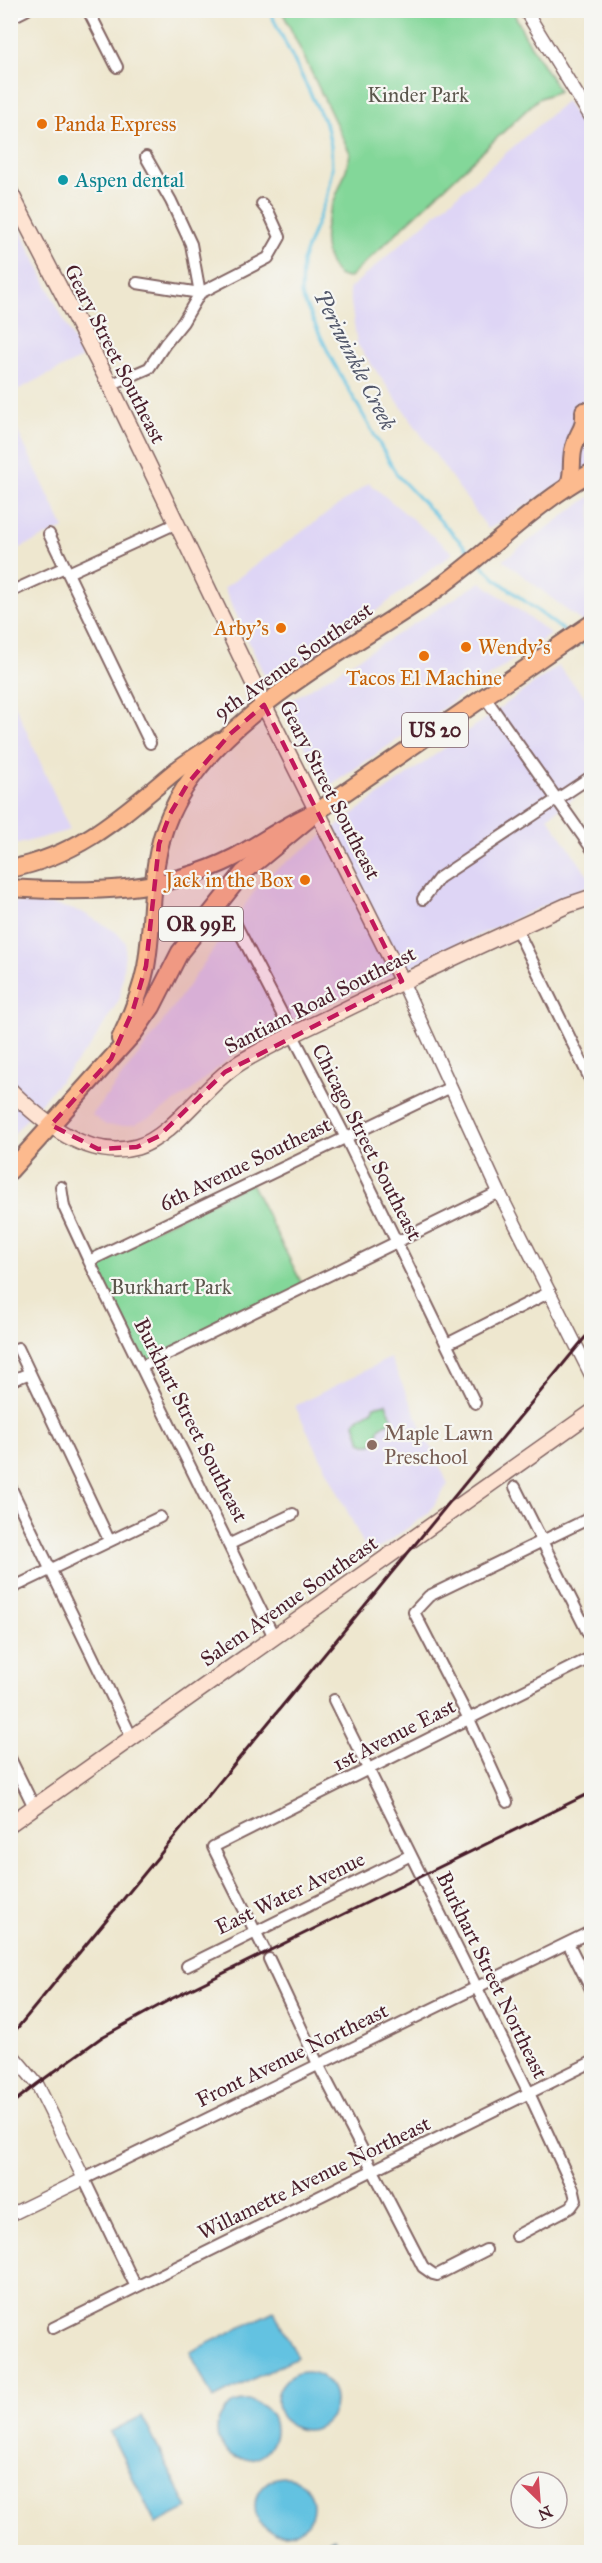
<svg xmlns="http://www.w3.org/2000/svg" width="602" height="2563" viewBox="0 0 602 2563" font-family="'IM FELL Great Primer',serif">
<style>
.built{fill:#ded5f5}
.green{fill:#83d799;stroke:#667b62;stroke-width:1.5}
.water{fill:#63c2e1;stroke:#567086;stroke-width:1.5}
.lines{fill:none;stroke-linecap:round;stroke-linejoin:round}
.stream{stroke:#63c2e1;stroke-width:3}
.minor-casing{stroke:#836564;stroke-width:14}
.tertiary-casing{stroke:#836564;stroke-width:15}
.secondary-casing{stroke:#836564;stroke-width:18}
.primary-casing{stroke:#836564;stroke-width:20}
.trunk-casing{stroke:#836564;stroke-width:20}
.minor{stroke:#fff;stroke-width:10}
.tertiary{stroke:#fff;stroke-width:12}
.secondary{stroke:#fee3d2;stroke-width:15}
.primary{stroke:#fcba8e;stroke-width:16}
.trunk{stroke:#fcba8e;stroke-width:16}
.rail{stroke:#4a1f2b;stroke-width:3}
.marked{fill:#c2185b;fill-opacity:0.2;stroke:#c2185b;stroke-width:4.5;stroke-dasharray:12 8;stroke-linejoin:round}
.food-dot{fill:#e8710a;stroke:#f6f6f2;stroke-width:2}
.culture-dot{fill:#0f9aa8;stroke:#f6f6f2;stroke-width:2}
.education-dot{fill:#8d6e63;stroke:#f6f6f2;stroke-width:2}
.labels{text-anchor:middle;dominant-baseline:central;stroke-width:4.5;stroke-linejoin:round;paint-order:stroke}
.shield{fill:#f6f6f2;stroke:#7e6067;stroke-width:1.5}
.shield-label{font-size:20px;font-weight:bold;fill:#4a1f2b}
.park-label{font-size:21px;fill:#5b564c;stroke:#f6f6f2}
.food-label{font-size:21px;fill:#c56008;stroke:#f6f6f2;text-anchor:start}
.culture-label{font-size:21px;fill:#0d838f;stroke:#f6f6f2;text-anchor:start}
.street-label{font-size:21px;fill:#4a1f2b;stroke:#f6f6f2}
.education-label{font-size:21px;fill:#785e54;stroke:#f6f6f2;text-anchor:start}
.water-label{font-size:22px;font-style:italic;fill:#53586b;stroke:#f6f6f2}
</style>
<rect width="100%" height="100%" fill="#f6f6f2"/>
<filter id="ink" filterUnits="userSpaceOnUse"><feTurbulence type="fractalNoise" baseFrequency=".0167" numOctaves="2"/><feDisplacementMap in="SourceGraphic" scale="12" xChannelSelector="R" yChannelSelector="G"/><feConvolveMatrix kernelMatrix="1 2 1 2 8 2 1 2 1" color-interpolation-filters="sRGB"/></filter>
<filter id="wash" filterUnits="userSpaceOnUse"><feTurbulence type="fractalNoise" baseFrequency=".008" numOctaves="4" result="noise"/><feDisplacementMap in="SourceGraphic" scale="24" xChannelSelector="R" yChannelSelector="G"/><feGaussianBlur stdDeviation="1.35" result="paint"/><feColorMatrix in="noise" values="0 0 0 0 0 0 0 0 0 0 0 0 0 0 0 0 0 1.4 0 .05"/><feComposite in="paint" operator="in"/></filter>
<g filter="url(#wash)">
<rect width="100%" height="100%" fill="#eee7cf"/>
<path class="built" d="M566,101l25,40v324l-103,64 -131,-185 -8,-55z
M11,210l71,148 -71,35h-1z
M10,415l54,113 -53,24h-1z
M369,483l84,70 -182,137 -47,-102z
M591,496v133l-88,-69z
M481,582l70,52 -224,154 -45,-82z
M558,666l33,38v81l-43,32 43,63v4l-342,156 -59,52 -35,23 -19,9 -15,2 -15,-1 -14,-10 61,-79 110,-157z
M11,696l59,134 -59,16h-1z
M11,902l39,2 32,8 34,20 10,11 -6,55 -28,46 -81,93z
M390,1358l58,126 -19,29 -60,42 -74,-149z"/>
<path class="green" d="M282,11h231l12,25 34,55 -21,8 -189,179c-12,-1 -15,-6 -20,-17 -16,-39 16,-70 21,-108z
M251,1183l53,105 -163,79 -52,-106z
M386,1403l7,17 -13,7 -5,15 -6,3 -8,-3 -6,-19 2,-4 16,-9 1,-4z"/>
<path class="water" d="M274,2311l23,46 -84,42 -23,-47z
M277 2401a29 29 0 1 1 58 0a29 29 0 1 1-58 0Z
M217 2430a29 29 0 1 1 58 0a29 29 0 1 1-58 0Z
M142,2416l46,92 -32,16 -46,-92z
M255 2506a29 29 0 1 1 58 0a29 29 0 1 1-58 0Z
M334,2538l7,14h-36z"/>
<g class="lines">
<path class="stream" d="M269,10l58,117 4,19 1,24 -6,29 -24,62 -1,34 30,63 66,117 74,78
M480,563l17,17 71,54
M576,639l16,12"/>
</g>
</g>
<g filter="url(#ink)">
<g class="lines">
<g class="minor-casing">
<path id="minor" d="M88,10l29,57
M10,18l16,-8
M137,283l63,10 -9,-49 -20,-43 -25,-44
M110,385l39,-17 16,-24 18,-22 17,-29 68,-35 12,-21 -11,-24 -7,-9
M49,534l101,209
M68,573l109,-50
M10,592l55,-25
M484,696l108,153
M423,899l16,-21 153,-102
M213,908l21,13 112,217 129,265
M516,928l76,155
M61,1187l3,20 25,54 185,376
M89,1261l362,-174
M447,1344l103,-52
M18,1348l91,192
M141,1367l358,-175
M10,1381l20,-8
M10,1486l122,252
M515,1487l77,154
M230,1544l63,-30
M10,1589l150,-72
M334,1700l195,393 45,98 2,9 -5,7 -55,29
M10,1758l24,49
M507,1802l-38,-83 -55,-107 15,-16 163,-79
M568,1943l24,48
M264,1949l-51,-102 379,-190
M269,1959l49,105 105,203 10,7 4,1 49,-25
M187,1966l224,-111
M136,2287l-52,-108 508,-248
M53,2328l539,-266"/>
</g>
<g class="tertiary-casing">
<path id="tertiary" d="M525,10l67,109
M402,981l97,211 93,185
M10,2052l27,32 47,95 -74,36"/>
</g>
<g class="secondary-casing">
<path id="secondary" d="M10,192l100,193 154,320 138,276
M10,1090c32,32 78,71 127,57 36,-10 68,-63 104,-85 35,-21 73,-37 109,-55 72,-35 145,-69 218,-102l24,-8
M10,1824l582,-412"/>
</g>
<g class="primary-casing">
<path id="primary" d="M10,869c70,-14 111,-53 163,-96 14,-12 31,-21 46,-32
M10,888c77,5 155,5 225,-31 26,-14 49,-31 76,-43"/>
</g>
<g class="trunk-casing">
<path id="trunk" d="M569,484c5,-12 1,-25 5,-37 4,-17 11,-15 10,-36
M120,1039c11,-23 21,-47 26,-72 9,-51 2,-103 24,-152 44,-100 176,-162 263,-223 54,-38 100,-88 159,-120
M10,1171l124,-138 18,-26 28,-55 63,-79 75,-62 274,-188"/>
</g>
<use href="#minor" class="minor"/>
<use href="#tertiary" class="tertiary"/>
<use href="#secondary" class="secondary"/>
<use href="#primary" class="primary"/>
<use href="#trunk" class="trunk"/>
<path class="rail" d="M10,2037l582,-708
M10,2105l27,-21 65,-47 69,-38 421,-207"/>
</g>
</g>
<path class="marked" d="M264,705l138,276 -177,91 -66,64 -22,11 -39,2 -47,-24 60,-66 22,-49 13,-44 13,-122 11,-30 18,-31 42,-49z"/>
<g class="food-dot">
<circle cx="42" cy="124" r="6"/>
<circle cx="281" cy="628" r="6"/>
<circle cx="466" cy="647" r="6"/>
<circle cx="424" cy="656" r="6"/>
<circle cx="305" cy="880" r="6"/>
</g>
<circle class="culture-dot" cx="63" cy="180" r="6"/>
<circle class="education-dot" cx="372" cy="1445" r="6"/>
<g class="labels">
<g class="shield">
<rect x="402" y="713" width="66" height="34" rx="4.5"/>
<rect x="159" y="907" width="84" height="34" rx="4.5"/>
</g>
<g class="shield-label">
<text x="435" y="730">US 20</text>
<text x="201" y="924">OR 99E</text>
</g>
<g class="park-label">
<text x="418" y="95">Kinder Park</text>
<text x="171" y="1287">Burkhart Park</text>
</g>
<g class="food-label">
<text x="54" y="124">Panda Express</text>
<text x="269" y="628" text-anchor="end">Arby's</text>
<text x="478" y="647">Wendy's</text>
<text x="424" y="678" text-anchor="middle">Tacos El Machine</text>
<text x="293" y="880" text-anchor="end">Jack in the Box</text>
</g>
<g class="culture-label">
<text x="75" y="180">Aspen dental</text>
</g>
<g class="street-label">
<text transform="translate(115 354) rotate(63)">Geary Street Southeast</text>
<text transform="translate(293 661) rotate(-35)">9th Avenue Southeast</text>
<text transform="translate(330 790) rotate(63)">Geary Street Southeast</text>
<text transform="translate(320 1000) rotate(-27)">Santiam Road Southeast</text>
<text transform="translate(367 1142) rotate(63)">Chicago Street Southeast</text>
<text transform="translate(245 1164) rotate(-26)">6th Avenue Southeast</text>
<text transform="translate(191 1420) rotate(63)">Burkhart Street Southeast</text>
<text transform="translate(289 1601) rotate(-35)">Salem Avenue Southeast</text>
<text transform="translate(394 1735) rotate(-27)">1st Avenue East</text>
<text transform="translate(290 1893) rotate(-26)">East Water Avenue</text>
<text transform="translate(492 1975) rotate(64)">Burkhart Street Northeast</text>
<text transform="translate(292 2055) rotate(-26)">Front Avenue Northeast</text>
<text transform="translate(314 2178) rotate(-26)">Willamette Avenue Northeast</text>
</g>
<g class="education-label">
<text x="384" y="1433">Maple Lawn<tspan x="384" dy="24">Preschool</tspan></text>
</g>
<g class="water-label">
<text transform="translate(355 360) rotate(63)">Periwinkle Creek</text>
</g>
</g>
<rect width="602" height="2563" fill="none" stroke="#f6f6f2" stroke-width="36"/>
<g transform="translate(539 2500) rotate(155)"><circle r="28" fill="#f6f6f2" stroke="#b1a0a2" stroke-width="1.5"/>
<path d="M0-4.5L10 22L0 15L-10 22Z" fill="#d1495b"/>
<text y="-9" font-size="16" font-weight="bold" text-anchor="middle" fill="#4a1f2b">N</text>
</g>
</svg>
